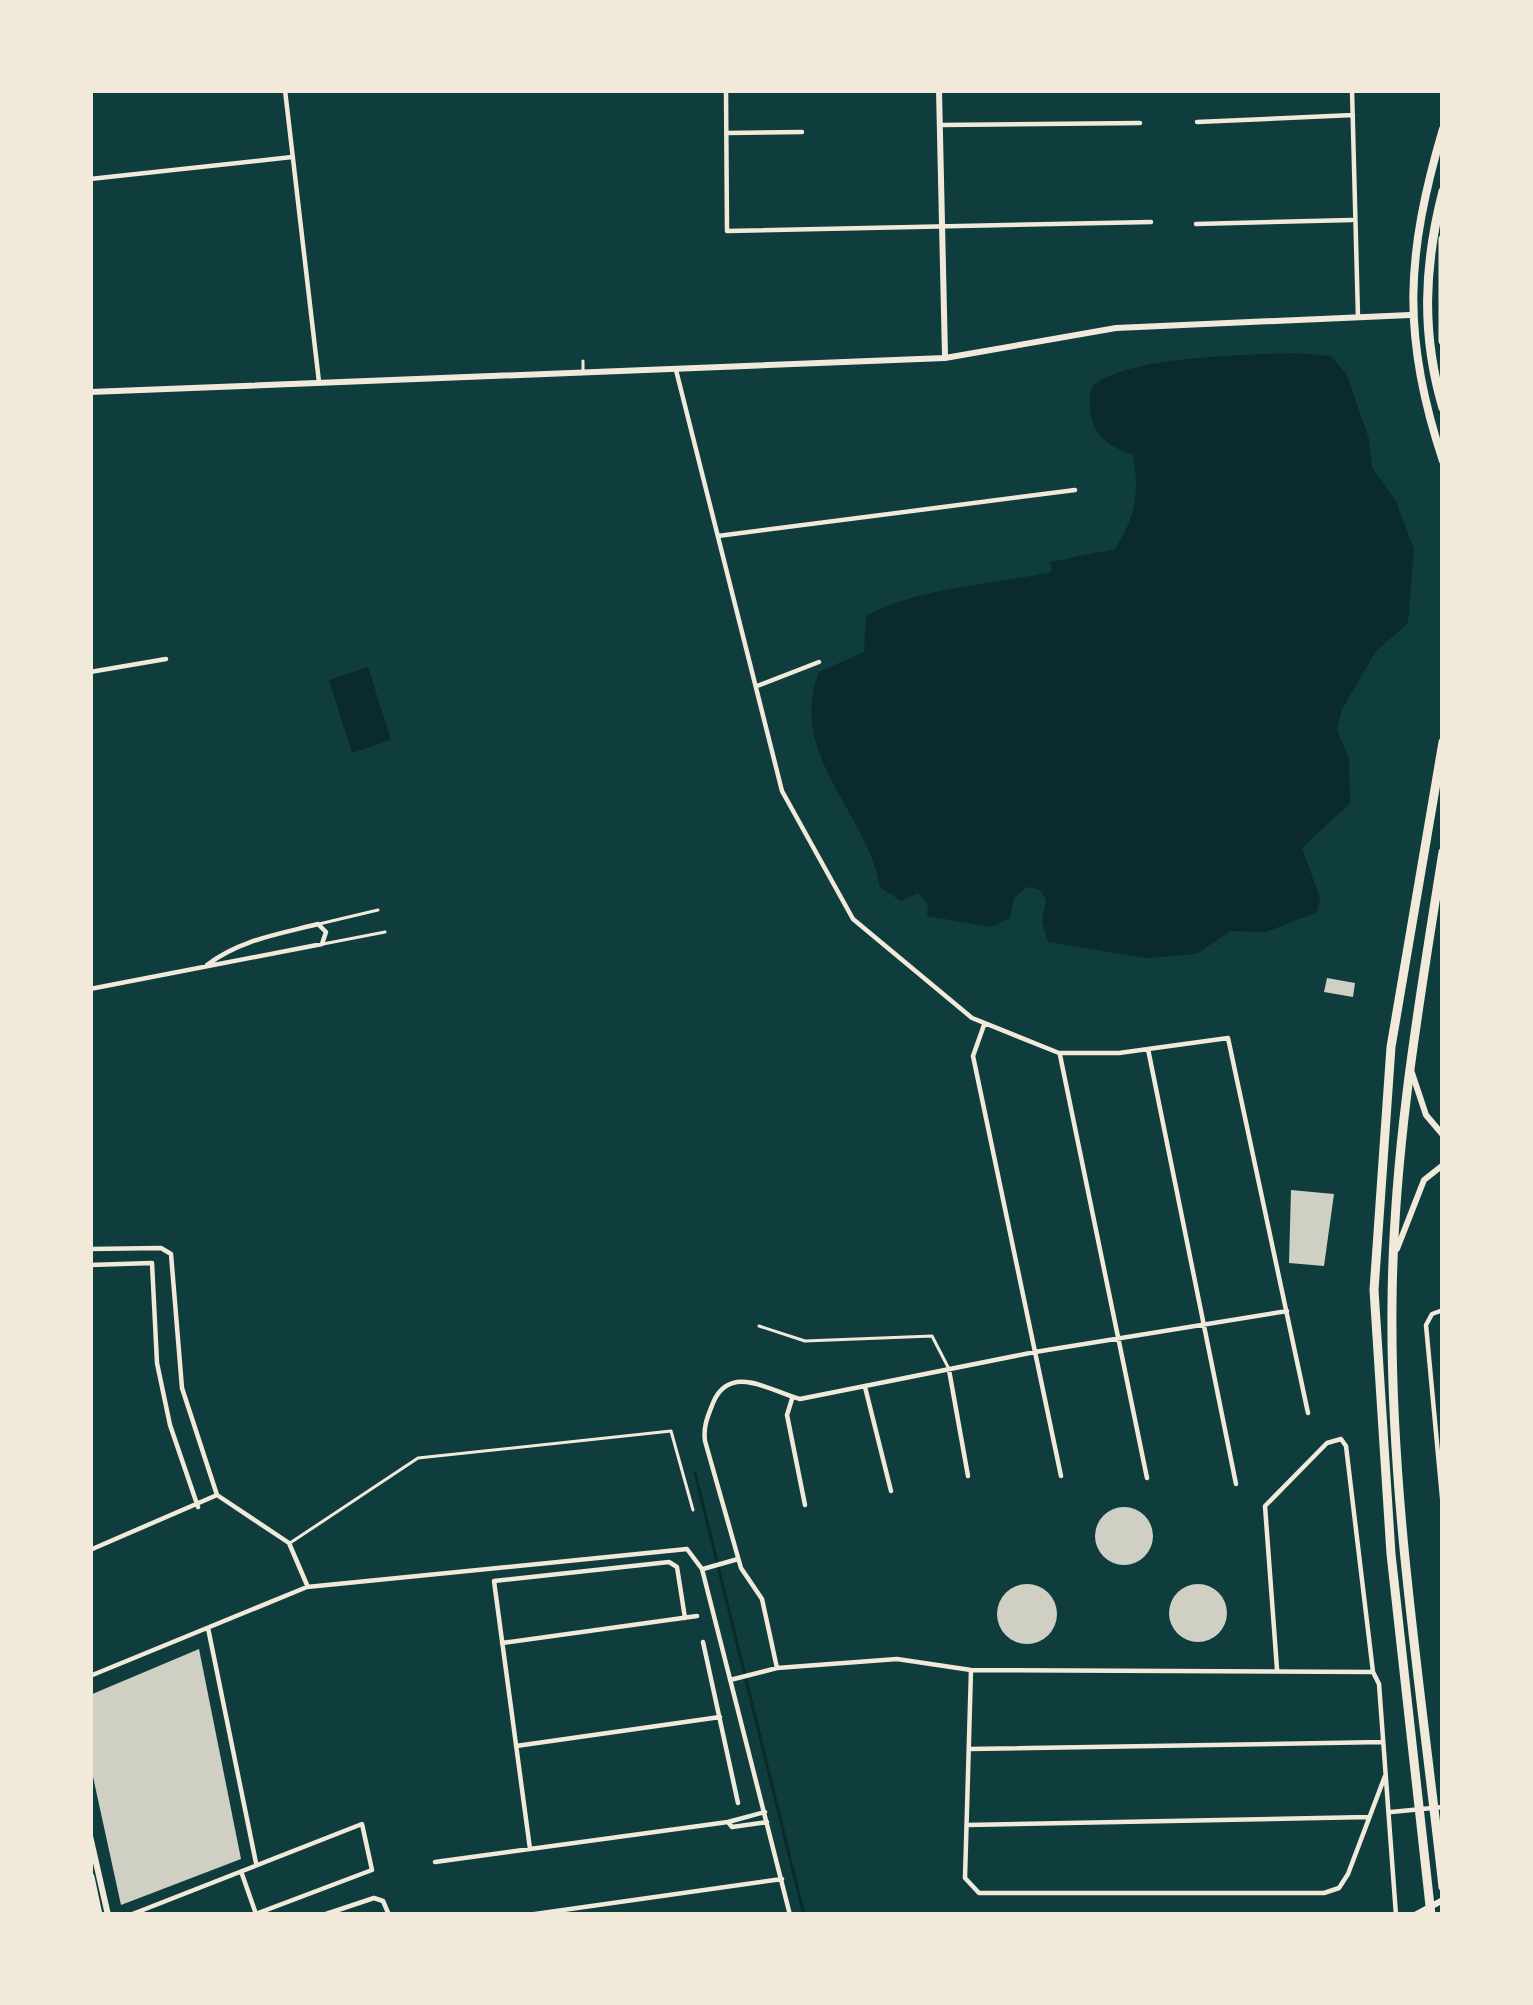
<svg xmlns="http://www.w3.org/2000/svg" width="1533" height="2005" viewBox="0 0 1533 2005" font-family="Ubuntu,sans-serif">
<style>
.water{fill:#0a2a2b}
.lines{fill:none;stroke-linecap:round;stroke-linejoin:round}
.stream{stroke:#0a2a2b;stroke-width:3}
.building{fill:#cfcfc3}
.service{stroke:#f1e9da;stroke-width:3}
.minor{stroke:#f1e9da;stroke-width:4.5}
.tertiary{stroke:#f1e9da;stroke-width:6}
.secondary{stroke:#f1e9da;stroke-width:8}
.trunk{stroke:#f1e9da;stroke-width:9}
.motorway{stroke:#f1e9da;stroke-width:9}
</style>
<rect width="100%" height="100%" fill="#0f3d3e"/>
<path class="water" d="M1295,353l36,3 16,19 22,64 3,29 24,33 18,48 -6,74 -32,28 -34,58 -5,21 12,29 1,44 -48,45 18,50 -3,14 -51,20 -36,-1 -33,23 -50,4 -99,-16 -6,-21 4,-21 -7,-11 -12,-2 -13,11 -4,20 -19,9 -64,-11 1,-12 -10,-11 -17,8 -21,-14c-13,-75 -93,-132 -61,-215l45,-20 2,-36c57,-30 125,-31 186,-44l-2,-10 65,-13c20,-31 25,-57 18,-94 -36,-13 -47,-29 -42,-67 30,-32 157,-33 204,-35z
M368,667l23,73 -39,13 -23,-73z"/>
<g class="lines">
<path class="stream" d="M695,1473l109,442"/>
</g>
<path class="building" d="M1327,978l28,5 -2,14 -29,-5z
M1291,1190l43,4 -10,72 -35,-3z
M1095 1536a29 29 0 1 1 58 0a29 29 0 1 1-58 0Z
M997 1614a30 30 0 1 1 60 0a30 30 0 1 1-60 0Z
M1169 1613a29 29 0 1 1 58 0a29 29 0 1 1-58 0Z
M199,1649l42,210 -120,46 -31,-142v-68z"/>
<g class="lines">
<path class="service" d="M583,372v-11
M319,924l59,-14
M323,944l62,-12
M759,1326l46,15 127,-5 17,33
M290,1543l128,-85 253,-27 22,79"/>
<path class="minor" d="M285,90l34,292
M726,90l1,141 424,-9
M1352,90l6,227
M1197,122l156,-7
M940,125l200,-2
M726,133l76,-1
M90,179l202,-22
M1196,224l156,-4
M676,370l106,421 71,128 119,99 87,35h60l109,-15 80,375
M718,536l357,-46
M90,672l76,-13
M757,686l62,-24
M90,989l232,-45 4,-12 -8,-8c-39,10 -79,16 -111,41
M984,1025l-11,31 88,420
M1148,1049l88,435
M1060,1055l87,423
M90,1249l71,-1 10,6 11,134 35,107 72,48 18,42
M90,1265l62,-2 5,100 13,62 28,82
M1443,1310l-11,4 -6,11 17,183
M949,1370l19,106
M865,1387l26,104
M792,1399l-5,16 18,90
M90,1550l127,-55
M703,1569l35,-10
M208,1628l48,235
M703,1642l35,161
M502,1643l195,-27
M777,1668l-15,-69 -21,-31 -36,-127c-2,-15 3,-25 8,-38 17,-41 59,-11 87,-4l235,-47 252,-41
M1277,1669l-12,-163 62,-63 14,-4 5,7 27,226 6,12 17,231
M971,1670l-6,208 14,15h345l15,-5 9,-14 37,-98
M90,1676l217,-89 380,-38 15,20 88,346
M730,1680l47,-12 120,-9 74,11 402,2
M516,1746l204,-29
M969,1749l414,-7
M765,1812l-37,10 4,5 35,-5
M1391,1812l52,-5
M967,1825l402,-8
M530,1849l-36,-268 175,-19 8,5 8,51
M435,1862l293,-40
M242,1874l14,40
M130,1915l232,-91 10,46 -119,45
M323,1915l51,-17 9,3 6,14
M528,1915l254,-36"/>
<path class="tertiary" d="M939,90l6,266
M90,392l855,-34 171,-30 294,-13
M1412,1073l14,42 17,20
M1397,1249l27,-69 19,-15
M90,1836l18,79
M1415,1915l28,-15"/>
<path class="secondary" d="M1443,129c-37,125 -42,207 0,332"/>
<path class="trunk" d="M1443,191c-19,74 -22,143 0,217
M1443,239v102
M1443,852c-24,151 -50,300 -51,453 -2,194 30,390 51,582
M1431,1915l-40,-361 -17,-264 17,-243 52,-305"/>
<path class="motorway" d="M90,1877l8,38"/>
</g>
<rect width="1533" height="2005" fill="none" stroke="#f1e9da" stroke-width="186"/>
</svg>
